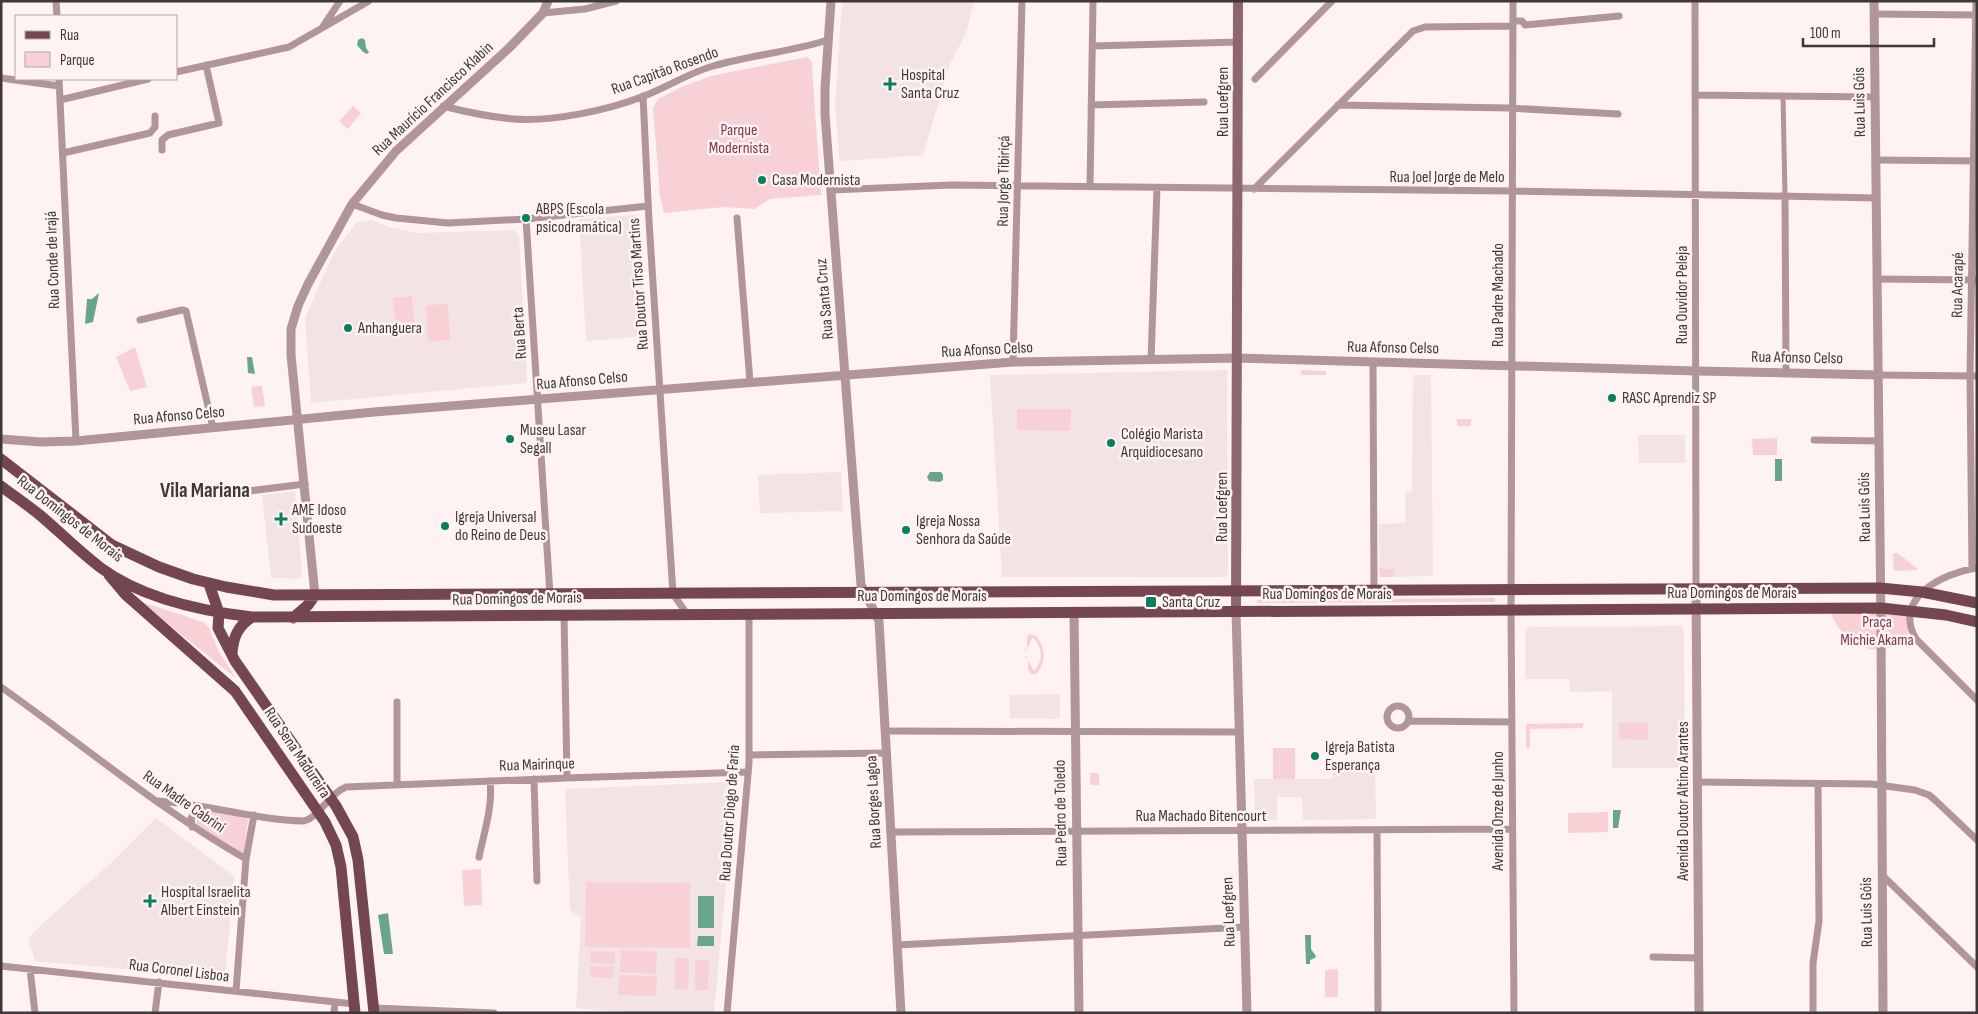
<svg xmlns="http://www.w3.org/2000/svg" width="1978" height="1014" viewBox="0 0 1978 1014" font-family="'Sofia Sans Condensed',sans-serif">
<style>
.built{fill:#f3e3e5}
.green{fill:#f7d1d6}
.water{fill:#69a58c}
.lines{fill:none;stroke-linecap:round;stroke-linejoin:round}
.pedestrian{stroke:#b19599;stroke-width:5}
.minor{stroke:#b19599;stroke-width:7}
.tertiary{stroke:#b19599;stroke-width:9}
.secondary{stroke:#8e676d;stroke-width:10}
.primary{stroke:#74474e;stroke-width:11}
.poi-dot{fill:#08805f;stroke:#fef2f3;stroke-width:2}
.labels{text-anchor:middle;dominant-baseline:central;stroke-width:5;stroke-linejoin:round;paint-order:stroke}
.street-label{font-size:16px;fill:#3f3839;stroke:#fef2f3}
.poi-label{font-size:16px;fill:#3f3839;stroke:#fef2f3;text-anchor:start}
.park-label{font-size:16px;fill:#803646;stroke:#fef2f3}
.district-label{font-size:21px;font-weight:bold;fill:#3f3839;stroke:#fef2f3}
</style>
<rect width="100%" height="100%" fill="#fef2f3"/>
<path class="built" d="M842,1h132l-8,32 -16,31 -27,91 -81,6 -3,-4 -4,-53z
M637,215l2,4 2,52 5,65 -60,5 -7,-122z
M372,220l17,7 29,6 92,-3 5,1 4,5 8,144 -1,3 -215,20 -6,-85 28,-64 23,-31z
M1227,370l1,204 -2,3h-224l-12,-202z
M1413,375h18l2,201 -53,1 -1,-53 26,-1v-30l7,-1z
M1638,435h47v28h-46z
M841,472l2,39 -83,2 -2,-38z
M295,491l7,82 -3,6 -28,-1 -9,-83z
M1681,626l3,3 1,139h-73v-77l-42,1 -1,-13h-44v-47l5,-5z
M1060,694v22l-2,3 -48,-1 -1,-23z
M1375,763l1,56 -73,1 -1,-23h-25v23h-18l-4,-4 -1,-37h78v-15z
M732,782l3,4 -21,227h-75l-63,-5 5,-90 -11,-8 -5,-121z
M156,818l78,58 -9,102 -190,-17 -7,-22 12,-13 73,-65z"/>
<path class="green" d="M807,57l5,4v7l9,127 -51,4 -16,10 -30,-2 -60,6 -4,-17 -7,-88 5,-9 23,-12 30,-11z
M353,106l8,7 -13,16 -9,-8z
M412,296l3,34 -19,1 -3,-33z
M448,304l2,36 -22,1 -2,-36z
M135,347l12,40 -17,4 -14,-34z
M1301,370l25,1v4h-25z
M262,386l3,20 -11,1 -3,-20z
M1017,409h54l-1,22 -53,-1z
M1457,419h14v7h-14z
M1777,438v17h-24l-1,-16z
M1894,553h3l20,15v2l-23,1 -1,-16z
M1379,566l3,3h12v8h-14z
M1495,598v4l-238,1v-3z
M139,601l64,21 6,5 10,25 17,26z
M1831,613h76c-1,6 3,17 0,22 -2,6 -10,10 -15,12 -25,10 -53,-9 -61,-34z
M1029,634l7,2c10,13 11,25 0,38h-5l-3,-5v-10l-4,-2 2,-1 8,15c10,-11 8,-24 -1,-34l-7,14 -2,-1 3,-2v-11z
M1583,723v5l-53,1v19h-4v-24z
M1619,723h29v17l-29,-1z
M1273,748h22v31h-22z
M1090,773h9v12h-9z
M209,808l32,6 7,5 -4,35 -48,-29 1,-12z
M1608,812v20l-40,1v-20z
M1195,813v7l-52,2v-7z
M481,869l1,36 -18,1 -2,-36z
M586,882l104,1v65l-105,-1z
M621,950l36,2 -1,22 -36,-2z
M591,951l24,1v12l-25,-1z
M675,958h14l-1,31h-13z
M695,960h14l-1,30h-13z
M590,966l24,1 -1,11 -23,-1z
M1338,969v28h-13v-27z
M619,975l38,1 -1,20 -38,-1z"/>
<path class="water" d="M362,38l3,2 1,8 3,4 -2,2 -4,-2 -6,-7 1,-5z
M99,293l-6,29 -8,2 2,-25h5z
M247,357h5l3,17 -7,-1z
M1775,459h7v22h-7z
M930,472h11l2,3v5l-3,2 -11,-1 -2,-4z
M1613,810h8l-3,18h-5z
M698,896h16v32h-16z
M388,913l5,41h-9l-6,-39z
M1305,935h6v14l5,7 -1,2 -5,2v4h-4z
M698,936h16v10h-17z"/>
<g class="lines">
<path class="pedestrian" d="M1783,96l2,100"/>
<path class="minor" d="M56,1l1,15
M1513,1l-2,609 3,403
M1695,1l1,588
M543,13l42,-4 31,-8
M1875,14l102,1
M1513,21h9l3,4 94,-9
M322,28l18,-27
M1093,46l145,-4
M176,72l113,-25 80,-46
M1,78l58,8
M59,79l17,362
M1255,79l77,-78
M1695,95l180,2
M643,96l6,125 24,373 14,20
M60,100l88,-21
M1091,105l113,-3
M1338,105l170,3 110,6
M443,106c23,6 47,11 71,13 38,3 95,-9 130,-23 23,-9 45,-23 69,-30 38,-11 77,-14 115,-26
M162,150v-10l6,-5 51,-12 -13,-58
M63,153l87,-20 5,-6v-11
M1876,160l101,1
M1090,187l3,-186
M1254,189l159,-158 12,-4 87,-1
M831,190l120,-5 561,6 364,7
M1785,196l1,177
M352,204l30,11 14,3 52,5 78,-4 122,-13
M737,218l13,164
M526,219l24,376
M1878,279l97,1
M140,320l42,-10 4,1 27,117
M1151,360l6,-172
M1013,362l9,-361
M1373,363l1,227
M1878,375l99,1
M1814,440l65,1
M249,491l56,-7
M1976,568c-33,5 -84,30 -60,71l61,61
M1972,569l-2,-194 6,-374
M564,614l3,164
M1,687c82,58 159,123 245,172
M397,702v83
M1387 717a11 11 0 1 1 22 0a11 11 0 1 1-22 0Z
M1408,721l103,1
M885,731l354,1
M749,755l137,-2
M534,779l3,102
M1698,782l173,2 44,6 14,5 7,6 41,39
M158,801c49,3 97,19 146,20 17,-5 23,-26 42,-34l221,-9 181,-6
M192,827l-1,-9 8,-12
M1377,830l1,183
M890,832l622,-3
M479,857c5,-25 14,-50 11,-76
M1882,875l95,92
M897,945l348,-18
M1653,957l46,1
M1,966l353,38
M30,969l5,44
M236,991l10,-132 8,-44
M374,1008l120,5
M155,1013l4,-31
M334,1013l1,-11
M727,1013l22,-250v-149
M1813,1013v-50l6,-42 -1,-137"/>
<path class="tertiary" d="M831,1l-6,87v26l36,471 18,36 22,392
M1874,1l7,626 2,386
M1,439l40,3 35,-1 298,-29 639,-50 224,-4 460,13 181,4
M1696,589l3,424
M315,595l-24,-240v-26l7,-23 10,-22 44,-80 44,-53 113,-103 34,-35 5,-12
M1236,611l11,402
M1074,612l5,401"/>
<path class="secondary" d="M1236,611l2,-610"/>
<path class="primary" d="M1,459l111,86 47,22 34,12 33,8 48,8 1606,-7 42,4 55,11
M1,486c13,10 27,19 40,30 20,17 39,36 60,52 42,31 100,43 151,49l1629,-9 65,7 31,7
M109,575l16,19 110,97 90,131 11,23 5,22 14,146
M209,584l10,29 -1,15 17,33 101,145 17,31 5,23 16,153
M293,618l15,-13 7,-10
M232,654c1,-17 6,-28 20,-37"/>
</g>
<g class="poi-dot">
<path d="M887.5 76.5h5v5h5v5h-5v5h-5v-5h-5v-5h5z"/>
<circle cx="762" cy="180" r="5"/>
<circle cx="526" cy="218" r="5"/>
<circle cx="348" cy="328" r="5"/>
<circle cx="1612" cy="398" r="5"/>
<circle cx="510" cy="439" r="5"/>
<circle cx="1111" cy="443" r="5"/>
<path d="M278.5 511.5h5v5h5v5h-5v5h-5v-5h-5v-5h5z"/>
<circle cx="445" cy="526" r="5"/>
<circle cx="906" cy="530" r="5"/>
<rect x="1145" y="596" width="12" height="12" rx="2.5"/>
<circle cx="1315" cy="756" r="5"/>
<path d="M147.5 893.5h5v5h5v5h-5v5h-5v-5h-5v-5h5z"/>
</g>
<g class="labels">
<g class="street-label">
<text transform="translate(665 71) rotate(-20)">Rua Capitão Rosendo</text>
<text transform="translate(433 99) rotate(-43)">Rua Maurício Francisco Klabin</text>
<text transform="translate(1223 102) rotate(-90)">Rua Loefgren</text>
<text transform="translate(1860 102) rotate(-91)">Rua Luis Góis</text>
<text x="1447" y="177">Rua Joel Jorge de Melo</text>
<text transform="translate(1004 181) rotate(-89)">Rua Jorge Tibiriçá</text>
<text transform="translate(53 260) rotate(-92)">Rua Conde de Irajá</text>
<text transform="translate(639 284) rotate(-94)">Rua Doutor Tirso Martins</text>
<text transform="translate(1958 285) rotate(-89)">Rua Acarapé</text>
<text transform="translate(1498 295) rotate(-90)">Rua Padre Machado</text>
<text transform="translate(1682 295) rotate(-90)">Rua Ouvidor Peleja</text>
<text transform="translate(825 299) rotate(-95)">Rua Santa Cruz</text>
<text transform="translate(520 333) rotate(-94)">Rua Berta</text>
<text transform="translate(1393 348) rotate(1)">Rua Afonso Celso</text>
<text transform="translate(987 350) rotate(-3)">Rua Afonso Celso</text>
<text transform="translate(1797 358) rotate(1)">Rua Afonso Celso</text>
<text transform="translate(582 381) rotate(-5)">Rua Afonso Celso</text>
<text transform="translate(179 416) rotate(-5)">Rua Afonso Celso</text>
<text transform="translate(1222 507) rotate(-90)">Rua Loefgren</text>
<text transform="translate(1865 507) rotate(-91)">Rua Luis Góis</text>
<text transform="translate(70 519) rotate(38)">Rua Domingos de Morais</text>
<text x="1732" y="593">Rua Domingos de Morais</text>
<text x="1327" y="594">Rua Domingos de Morais</text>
<text x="922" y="596">Rua Domingos de Morais</text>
<text transform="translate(517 599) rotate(-1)">Rua Domingos de Morais</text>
<text transform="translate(297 753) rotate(56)">Rua Sena Madureira</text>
<text transform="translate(537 765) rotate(-2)">Rua Mairinque</text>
<text transform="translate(1683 801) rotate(-90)">Avenida Doutor Altino Arantes</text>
<text transform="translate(184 802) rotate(35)">Rua Madre Cabrini</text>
<text transform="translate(874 802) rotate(-93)">Rua Borges Lagoa</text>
<text transform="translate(1498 811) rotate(-90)">Avenida Onze de Junho</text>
<text transform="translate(730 813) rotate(-86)">Rua Doutor Diogo de Faria</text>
<text transform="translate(1061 813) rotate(-91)">Rua Pedro de Toledo</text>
<text x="1201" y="816">Rua Machado Bitencourt</text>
<text transform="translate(1229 912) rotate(-92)">Rua Loefgren</text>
<text transform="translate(1867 912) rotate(-91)">Rua Luis Góis</text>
<text transform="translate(179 971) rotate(7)">Rua Coronel Lisboa</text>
</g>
<g class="poi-label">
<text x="901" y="75">Hospital<tspan x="901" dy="18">Santa Cruz</tspan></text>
<text x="772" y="180">Casa Modernista</text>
<text x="536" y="209">ABPS (Escola<tspan x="536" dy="18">psicodramática)</tspan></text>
<text x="358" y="328">Anhanguera</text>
<text x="1622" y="398">RASC Aprendiz SP</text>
<text x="520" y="430">Museu Lasar<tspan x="520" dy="18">Segall</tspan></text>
<text x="1121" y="434">Colégio Marista<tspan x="1121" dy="18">Arquidiocesano</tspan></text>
<text x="292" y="510">AME Idoso<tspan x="292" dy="18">Sudoeste</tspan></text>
<text x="455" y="517">Igreja Universal<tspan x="455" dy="18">do Reino de Deus</tspan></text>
<text x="916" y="521">Igreja Nossa<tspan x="916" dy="18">Senhora da Saúde</tspan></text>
<text x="1162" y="602">Santa Cruz</text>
<text x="1325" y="747">Igreja Batista<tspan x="1325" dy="18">Esperança</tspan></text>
<text x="161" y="892">Hospital Israelita<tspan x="161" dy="18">Albert Einstein</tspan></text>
</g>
<g class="park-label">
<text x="739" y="130">Parque<tspan x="739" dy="18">Modernista</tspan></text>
<text x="1877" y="622">Praça<tspan x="1877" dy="18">Michie Akama</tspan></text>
</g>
<g class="district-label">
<text x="205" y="490">Vila Mariana</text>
</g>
</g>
<rect width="1978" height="1014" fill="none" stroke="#3f3839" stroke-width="5"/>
<rect x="15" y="15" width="162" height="65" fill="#fef2f3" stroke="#b2a8a9"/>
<rect x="25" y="31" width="25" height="8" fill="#74474e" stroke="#b2a8a9"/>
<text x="60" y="40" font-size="15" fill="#3f3839">Rua</text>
<rect x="25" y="52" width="25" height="15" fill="#f7d1d6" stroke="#b2a8a9"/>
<text x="60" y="65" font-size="15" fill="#3f3839">Parque</text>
<path d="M1803 38v8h131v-8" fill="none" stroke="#3f3839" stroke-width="2.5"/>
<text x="1810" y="38" font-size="15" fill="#3f3839" stroke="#fef2f3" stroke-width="4" paint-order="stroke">100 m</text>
</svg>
